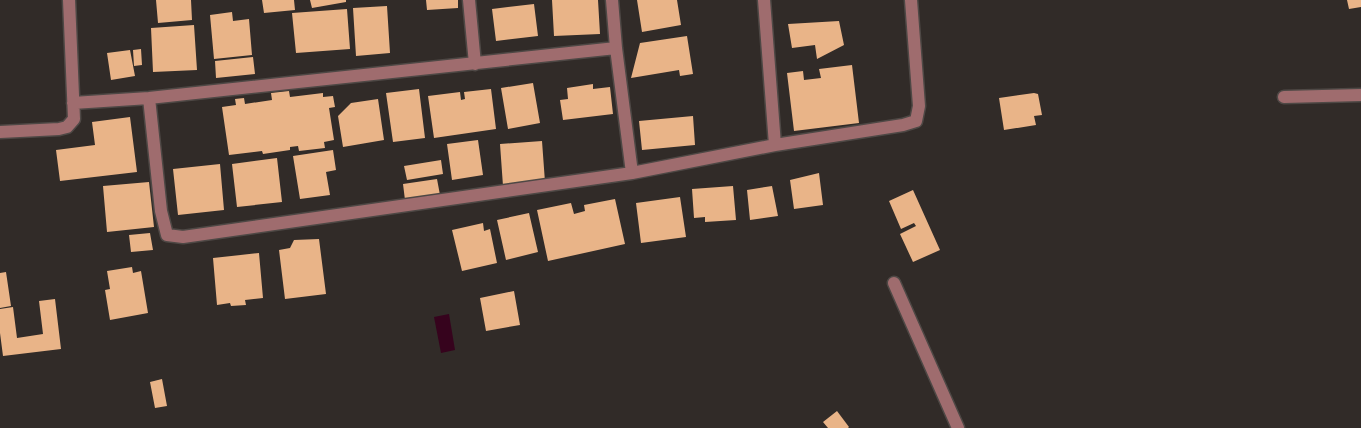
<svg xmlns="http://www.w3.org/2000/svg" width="1361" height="428" viewBox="0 0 1361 428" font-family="'PT Sans Narrow',sans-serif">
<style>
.water{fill:#36031d}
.building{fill:#e9b488}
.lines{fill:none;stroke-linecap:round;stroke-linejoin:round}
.minor-casing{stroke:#4e4845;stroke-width:15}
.minor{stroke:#9f6c6e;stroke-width:12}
</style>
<rect width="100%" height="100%" fill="#312b28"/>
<path class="water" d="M449,314l6,36 -14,3 -7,-36z"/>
<path class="building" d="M156,0h35l1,20 -34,3z
M262,0h32l1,10 -31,3z
M310,0h36v2l-34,6z
M426,0h32v8l-31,2z
M552,0h46l2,34 -46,2z
M637,0h40l4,25 -39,7z
M1347,0h14v7l-12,2z
M534,4l4,32 -42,5 -4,-32z
M387,6l3,47 -34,3 -3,-48z
M347,9l3,40 -54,4 -4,-40z
M232,12l1,9 16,-2 3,36 -38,4 -4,-44z
M839,21l5,24 -27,14 -2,-14 -23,3 -4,-24z
M194,25l3,45 -44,2 -2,-44z
M687,36l6,38 -13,2 -1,-6 -48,8 9,-35z
M141,49l1,16 -8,1 -1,-16z
M130,50l5,26 -24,4 -4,-27z
M253,57l2,17 -39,4 -1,-17z
M852,65l7,58 -65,8 -7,-58 16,-2 1,9 17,-2 -2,-9z
M533,83l7,40 -32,6 -7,-41z
M593,84v5l17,-2 3,27 -50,6 -3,-20 8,-1 -1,-11z
M419,89l6,49 -32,4 -7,-49z
M491,89l5,40 -62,9 -6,-42 32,-4 1,8 4,-1 -1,-7z
M289,91l1,6 33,-4v4l10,-1 2,11 -6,1 5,32 -10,2 1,6 -26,3 -1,-5 -8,1v3l-27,4 -1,-3 -33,4 -7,-48 14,-2 -1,-6 9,-1 1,6 27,-4 -1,-7z
M1034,93l4,1 4,21 -8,1 2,9 -32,5 -5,-32z
M378,99l6,41 -41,7 -5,-31 13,-13z
M693,116l2,29 -53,5 -3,-29z
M130,117l7,55 -77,9 -4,-31 39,-5 -3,-23z
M478,140l5,35 -31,5 -5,-36z
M542,141l3,41 -42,4 -3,-42z
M333,150l3,20 -10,2 4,23 -30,4 -7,-43z
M277,158l5,44 -45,5 -5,-43z
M441,160l2,14 -36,6 -3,-14z
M220,164l4,46 -46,5 -5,-46z
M819,173l4,32 -29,4 -4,-29z
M437,179l3,16 -35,5 -2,-16z
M149,182l5,45 -47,5 -4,-46z
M733,186l3,34 -31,2v-5l-11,1 -2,-29z
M772,186l6,30 -28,4 -3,-30z
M913,190l27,60 -27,12 -13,-28 16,-8 -2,-3 -13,6 -12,-28z
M680,197l6,40 -45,6 -5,-40z
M615,199l10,45 -77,17 -11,-51 34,-7 3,11 11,-3 -1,-6z
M529,213l9,39 -32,8 -9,-40z
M483,223l1,8 6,-2 7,34 -35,8 -10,-41z
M150,233l3,17 -22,2 -2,-17z
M319,239l7,55 -41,5 -6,-49 11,-2 4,-8z
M259,253l4,45 -18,2 1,5 -15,1 -1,-3 -13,2 -4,-47z
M132,267l1,6 8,-2 7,42 -38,7 -5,-30 5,-1 -3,-18z
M6,272l5,34 -11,2v-35z
M514,291l6,34 -34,6 -6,-33z
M55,299l6,50 -58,7 -3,-23v-24l13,-2 4,31 26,-4 -4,-33z
M162,379l5,27 -12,2 -5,-26z
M837,411l12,16 -1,1h-20l-5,-6z"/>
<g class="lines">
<g class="minor-casing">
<path id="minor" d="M469,0l6,64
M612,0l4,48 16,125
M764,0l11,145
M1284,97l77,-2
M149,98l12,113 6,24 16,2 449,-64 143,-28 128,-20 13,-4 3,-15 -8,-106
M73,103l76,-5 467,-50
M0,132l59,-3 8,-2 7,-8 -5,-119
M894,283l64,145"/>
</g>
<use href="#minor" class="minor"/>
</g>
</svg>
